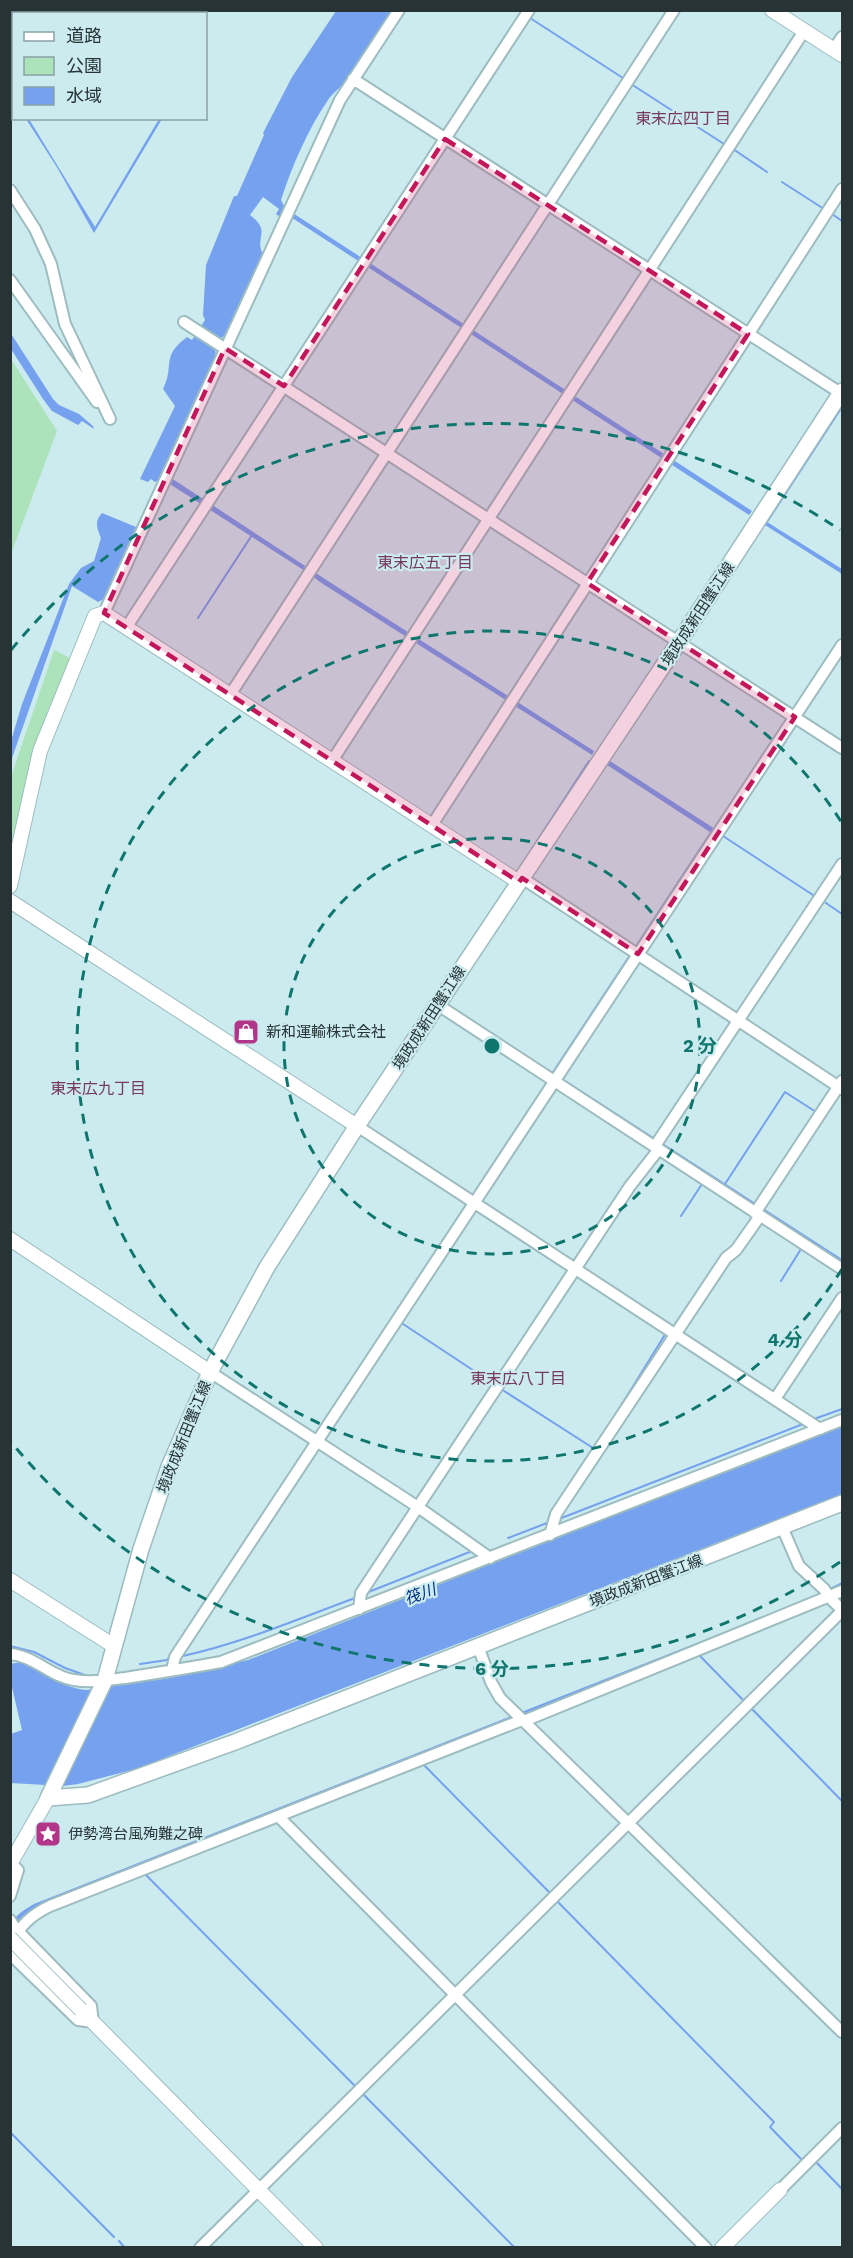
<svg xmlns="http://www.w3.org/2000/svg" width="853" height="2258" viewBox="0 0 853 2258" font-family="'Work Sans','Noto Sans JP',sans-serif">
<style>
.park{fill:#ace3ba}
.water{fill:#76a1ee}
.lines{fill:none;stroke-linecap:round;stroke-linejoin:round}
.stream{stroke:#76a1ee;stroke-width:2}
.minor-casing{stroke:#9dbcc0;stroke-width:14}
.tertiary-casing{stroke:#9dbcc0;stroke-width:16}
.secondary-casing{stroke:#9dbcc0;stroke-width:18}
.minor{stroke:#fff;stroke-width:10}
.tertiary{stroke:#fff;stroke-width:14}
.secondary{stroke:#fff;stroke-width:15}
.tertiary-bridge-casing{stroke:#9dbcc0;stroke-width:16;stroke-linecap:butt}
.tertiary-bridge{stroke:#fff;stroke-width:14}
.marked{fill:#c2185b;fill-opacity:0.2;stroke:#c2185b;stroke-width:4.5;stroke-dasharray:12 8;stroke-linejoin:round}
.ring{fill:none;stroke:#0f766e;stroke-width:3;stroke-dasharray:10 8}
.labels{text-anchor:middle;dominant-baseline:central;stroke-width:4.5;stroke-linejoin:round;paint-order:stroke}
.street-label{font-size:15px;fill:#273335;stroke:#cbebef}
.poi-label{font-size:15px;fill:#273335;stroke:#cbebef;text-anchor:start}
.neighbourhood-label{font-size:16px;fill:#76395f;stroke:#cbebef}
.water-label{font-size:16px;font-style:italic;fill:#002f86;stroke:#cbebef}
.centre{fill:#0f766e;stroke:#cbebef;stroke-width:3}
.ring-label{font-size:18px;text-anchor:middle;font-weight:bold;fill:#0f766e;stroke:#cbebef;stroke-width:4.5;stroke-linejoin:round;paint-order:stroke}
</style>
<rect width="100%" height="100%" fill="#cbebef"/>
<path class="park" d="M11,359l46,72 -46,123 -1,-195z
M54,650l18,9 -61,195v-77z"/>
<path class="water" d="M336,11h57c-15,21 -28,44 -43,66 -7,9 -16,14 -22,23 -20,29 -36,66 -47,100l4,8 467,303 -3,4 -466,-303 -3,5 -4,-3 3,-5 -16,-12 -13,18c22,17 4,21 13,40l-37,81 -4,1 -7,10 1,11 -54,114 166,109 266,170 -2,4 -269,-171 -18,-13 -143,-92 -7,3 -4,-3 -3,3 -8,-3 35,-73 -12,-17c12,-23 -3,-32 24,-52l5,3 13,-20 -2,-5 3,-50 28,-69h3l27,-61 -1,-2 29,-56z
M26,119h3l66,108 64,-108h3l-68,114 -36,-64z
M10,332l43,67 6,6 20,9 14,12 1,3 -12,-8 -4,4 -26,-14 -9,-12 -32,-50z
M102,513l34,14 -32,72 -6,3 -26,-16 -61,175v-20l11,-37 47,-120 12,-16 13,-7 7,-23c-4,-10 -7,-16 1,-25z
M767,522l75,47v5l-77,-49z
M610,761l105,68 -161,245 -4,1 160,-243 -106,-69z
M562,1078l280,181v5l-282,-183z
M842,1425v69l-706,275 -58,15 -15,2 -52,-3v-49l11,-4 -11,-47 -1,-19 11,-2c22,10 41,26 66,28l83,-12 78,-18z
M842,1582v4l-74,32 -713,281 -32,17 -12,16c-1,-15 12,-21 23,-28l716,-282 64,-26z"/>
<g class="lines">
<path class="stream" d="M530,18l93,60
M631,84l93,60
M733,149l34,23
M782,182l42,27
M832,214l10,7
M765,525l77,-118
M198,618l54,-83
M699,625l60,-93
M623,740l36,-55
M723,836l93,61
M528,855l61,-94
M823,901l19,13
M725,1184l60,-92 31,20
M681,1216l21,-32
M781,1281l20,-32
M400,1322l94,62
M501,1389l92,59
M614,1417l52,-84
M814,1419l28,-10
M559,1519l244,-95
M508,1538l39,-15
M366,1593l106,-42
M10,1646l24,6 31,16 20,7
M699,1655l46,47
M183,1656c59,-13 115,-37 172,-58
M140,1664l27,-4 5,-7
M752,1709l90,92
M423,1764l126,128
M145,1874l210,212
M557,1901l217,221 -4,5 31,32
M363,2094l152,154
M10,2132l104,105
M817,2163l25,26
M119,2241l6,7"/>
<g class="minor-casing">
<path id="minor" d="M833,50l9,-13
M353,79l489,315
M10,190l25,39 16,35 14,60 45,95
M10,280l87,122
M184,322l658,426
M104,613l236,-513 59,-90
M126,628l403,-618
M230,695l444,-685
M332,761l472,-730
M432,825l410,-636
M522,878l320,211
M438,1005l404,264
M357,1126l463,303
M655,1146l187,-282
M755,1213l87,-132
M210,1372l208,135 72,51
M775,1399l67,-101
M782,1527l17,39 25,23 6,9 12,12
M550,1535l6,-21 170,-256 10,-8 24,-34
M359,1609l2,-16 269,-407 29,-37
M478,1646l13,36 9,16 342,334
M10,1654c25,2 41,23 64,26 17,3 34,0 51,-2 32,-5 64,-10 96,-16l621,-242
M172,1670l3,-13 667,-1012
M524,1721l318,-130
M279,1817l427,431
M10,1896l8,-26 -7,-7
M10,1920l5,8 76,78 2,16 -15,-2 -68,-66
M10,1944c11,-19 21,-29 40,-38l472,-186
M780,2190l62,-62
M200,2248l642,-637"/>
</g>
<g class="tertiary-casing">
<path id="tertiary" d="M772,10l70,45
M10,886l30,-135 55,-135 9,-3 415,269
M10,901l347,225
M10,1239l200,133
M10,1580l104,66
M10,1864l38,-66
M81,2010l235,238
M722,2248l58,-58"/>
</g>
<g class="secondary-casing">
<path id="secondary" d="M842,391l-163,251 -322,484 -90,141 -57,105 -41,95 -28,82 -36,131 -57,118 40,-3 147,-53 607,-239"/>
</g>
<use href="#minor" class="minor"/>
<use href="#tertiary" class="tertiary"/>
<use href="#secondary" class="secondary"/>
<g class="tertiary-bridge-casing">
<path id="tertiary-bridge" d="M10,1938l71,72"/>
</g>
<use href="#tertiary-bridge" class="tertiary-bridge"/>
</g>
<path class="marked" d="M445,139l303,195 -161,249 208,134 -157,237 -116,-76 -3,4 -415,-269 121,-265 59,38z"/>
<g class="ring">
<circle cx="492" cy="1046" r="208"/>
<path d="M842 1269A415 415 0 1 1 842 823"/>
<path d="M840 1562A623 623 0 0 1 11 1442M11 650A623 623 0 0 1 840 530"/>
</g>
<defs>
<g id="shop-square" transform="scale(1.35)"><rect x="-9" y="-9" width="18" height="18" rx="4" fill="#b13689" stroke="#cbebef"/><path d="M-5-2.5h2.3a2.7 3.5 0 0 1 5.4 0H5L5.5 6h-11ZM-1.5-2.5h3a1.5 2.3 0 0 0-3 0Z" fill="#fff"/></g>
<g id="sight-square" transform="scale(1.35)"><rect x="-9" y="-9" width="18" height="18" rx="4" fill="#b13689" stroke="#cbebef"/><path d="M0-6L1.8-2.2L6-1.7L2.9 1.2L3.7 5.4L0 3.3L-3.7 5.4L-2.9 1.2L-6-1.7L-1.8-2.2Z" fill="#fff"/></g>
</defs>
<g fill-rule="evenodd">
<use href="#shop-square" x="246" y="1032"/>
<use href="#sight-square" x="48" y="1834"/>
</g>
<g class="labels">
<g class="street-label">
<text transform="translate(698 614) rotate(-57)">境政成新田蟹江線</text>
<text transform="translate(429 1018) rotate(-57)">境政成新田蟹江線</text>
<text transform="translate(184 1437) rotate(-68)">境政成新田蟹江線</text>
<text transform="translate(646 1581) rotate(-21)">境政成新田蟹江線</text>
</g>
<g class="poi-label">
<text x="266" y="1032">新和運輸株式会社</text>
<text x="68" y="1834">伊勢湾台風殉難之碑</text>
</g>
<g class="neighbourhood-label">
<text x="683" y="118">東末広四丁目</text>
<text x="425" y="562">東末広五丁目</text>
<text x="98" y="1088">東末広九丁目</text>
<text x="518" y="1378">東末広八丁目</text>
</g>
<g class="water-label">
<text transform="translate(420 1594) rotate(-20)">筏川</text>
</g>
</g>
<circle cx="492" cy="1046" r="9" class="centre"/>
<g class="ring-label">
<text x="700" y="1052">2 分</text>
<text x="785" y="1346">4 分</text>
<text x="492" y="1675">6 分</text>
</g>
<rect width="853" height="2258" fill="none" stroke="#273335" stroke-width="24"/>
<rect x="12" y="12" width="195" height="108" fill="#cbebef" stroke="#89a1a5" stroke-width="1.5"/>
<rect x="24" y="32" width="30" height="9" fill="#ffffff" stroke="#89a1a5" stroke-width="1.5"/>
<text x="66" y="42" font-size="18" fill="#273335">道路</text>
<rect x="24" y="57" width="30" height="18" fill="#ace3ba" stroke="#89a1a5" stroke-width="1.5"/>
<text x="66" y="72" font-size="18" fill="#273335">公園</text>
<rect x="24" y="87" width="30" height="18" fill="#76a1ee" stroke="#89a1a5" stroke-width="1.5"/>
<text x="66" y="102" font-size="18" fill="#273335">水域</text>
</svg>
